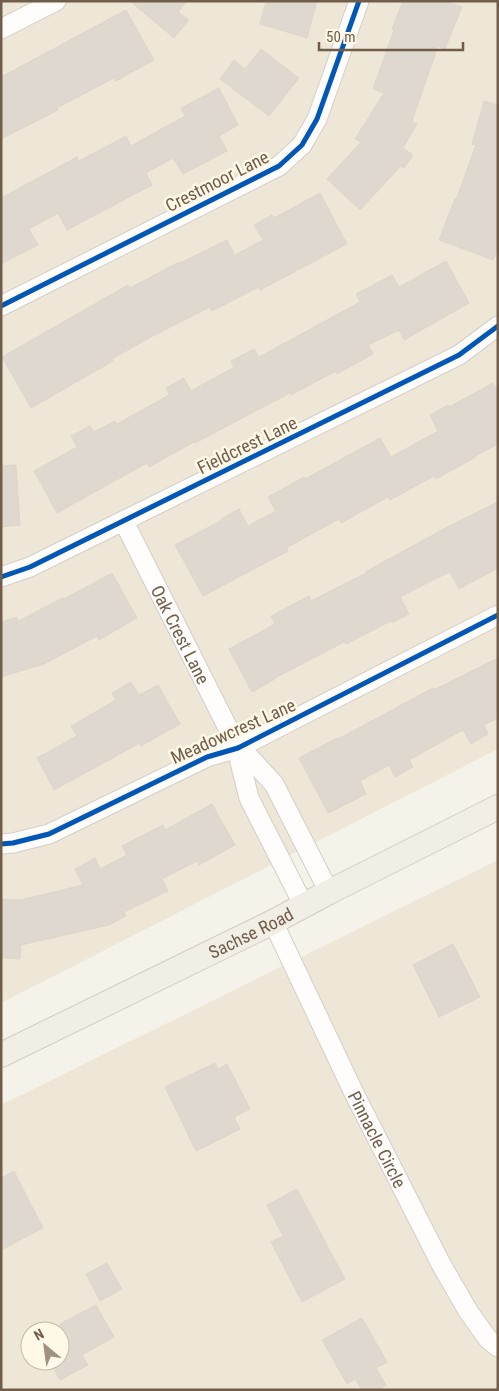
<svg xmlns="http://www.w3.org/2000/svg" width="499" height="1391" viewBox="0 0 499 1391" font-family="'Roboto Condensed',sans-serif">
<style>
.residential{fill:#eee6d6;fill-rule:evenodd}
.building{fill:#dfd8ce;stroke:#ded6cb}
.lines{fill:none;stroke-linecap:round;stroke-linejoin:round}
.minor-casing{stroke:#d4cfc7;stroke-width:21}
.major-casing{stroke:#d4cdc5;stroke-width:26}
.minor{stroke:#fefdfc;stroke-width:19}
.major{stroke:#f1eee5;stroke-width:24}
.cycleway-casing{stroke:#fef8e9;stroke-width:8}
.cycleway{stroke:#0057b8;stroke-width:5}
.labels{text-anchor:middle;dominant-baseline:central;stroke-width:5;stroke-linejoin:round;paint-order:stroke}
.street-label{font-size:18px;fill:#725d4a;stroke:#fef8e9}
</style>
<rect width="100%" height="100%" fill="#f5f2e9"/>
<path class="residential" d="M1,1h497v748l-497,254z
M498,860v530h-497v-285zM30,1331h30v30h-30z"/>
<path class="building" d="M130,1h57l-9,11 11,8 -15,18z
M266,1h51l-10,37 -47,-14z
M403,1h43l16,6 -17,42 -7,-3 -26,75 5,3 -14,24 10,7 -9,13 -3,-2 -41,44 -33,-31 34,-37 -6,-3 29,-46 -11,-4 21,-59 -2,-1z
M126,10l28,50 -38,21 -2,-3 -57,30 1,2 -57,29v-62z
M261,49l38,29 -30,38 -49,-37 14,-19 11,9z
M219,88l19,37 -19,11 8,15 -44,23 -10,-16 -27,15 6,12 -85,45 -9,-17 -29,16 9,16 -37,19v-66l76,-41 2,4 47,-25 5,10 54,-30 -4,-8z
M484,101l14,4v143l-5,12 -54,-20 16,-41 1,1 20,-55 -4,-1z
M320,193l27,51 -87,46 -1,-3 -47,24 -2,-4 -59,30 -39,22 1,2 -82,47 -29,-51 126,-72 2,3 49,-26 1,1 47,-23 8,15 28,-15 -9,-15 18,-10 2,3z
M446,261l23,42 -65,37 -5,-10 -31,15 5,9 -36,20 -1,-3 -45,24 -1,-2 -95,50 -1,-1 -45,25 -2,-4 -90,50 -23,-42 43,-24 -6,-11 19,-10 4,6 21,-11 2,3 52,-29 -3,-7 18,-10 7,13 43,-24 -3,-6 23,-12 5,8 101,-55 -4,-8 36,-19 7,12z
M493,383l5,9v52l-23,12 1,1 -40,22 -2,-3 -44,24 -2,-3 -47,26 -2,-4 -53,29 2,3 -85,45 -28,-51 47,-25 -1,-1 18,-10 9,17 28,-15 -8,-14 36,-20 1,2 75,-41 11,19 47,-26 -8,-16 18,-10 1,2z
M16,465l4,60 -19,2v-61z
M498,502v66l-39,21 -9,-17 -19,9 -31,16 9,17 -17,9 -1,-2 -45,23 -2,-2 -69,36v1l-23,13 -23,-43 46,-25 -4,-8 38,-20 2,5 55,-28 -1,-1 86,-47z
M112,573l25,45 -38,22 -2,-4 -53,28 -43,13v-55l16,-5 1,4 45,-23 1,1z
M498,658v60l-14,7 4,9 -17,10 -8,-14 -54,30 4,7 -18,10 -6,-12 -29,16 6,13 -38,19 -29,-55 38,-20 1,1 95,-51 1,2z
M131,682l8,13 19,-10 22,39 -39,22 -1,-3 -86,47 -17,-32 40,-22 -6,-10 45,-26 -4,-7z
M212,804l23,41 -36,20 -2,-4 -35,18 6,12 -44,21 2,4 -17,9 -88,20 -1,14 -19,-1v-59l19,1 63,-15 -8,-16 20,-11 5,11 27,-14 -5,-9 41,-21 2,5z
M453,944l27,53 -41,20 -26,-52z
M215,1063l3,6 9,-5 23,45 -16,8 6,12 -44,22 -31,-64z
M14,1171l29,57 -42,22v-72z
M297,1189l48,90 -43,23 -31,-60 12,-6 -16,-31z
M107,1263l15,26 -22,12 -14,-27z
M96,1305l18,32 -32,18 6,10 -28,15 -10,-19h10v-37z
M362,1318l25,44 -11,6 10,17 -8,5h-16l-7,-11 -8,5 -25,-44z"/>
<g class="lines">
<g class="minor-casing">
<g id="minor">
<path d="M1,29l55,-28"/>
<path d="M1,306l278,-140 23,-21 15,-26 42,-118"/>
<path id="s1" d="M124,522l114,226 2,14 9,36 55,108"/>
<path d="M1,577l29,-10 429,-212 39,-29"/>
<path d="M238,748l11,9 25,27 55,108"/>
<path d="M1,844l12,-1 36,-9 158,-77 31,-9 260,-133"/>
<path id="s2" d="M273,922l81,171 87,171 27,47 20,28 10,8"/>
</g>
</g>
<g class="major-casing">
<g id="major">
<path id="s3" d="M1,1055l272,-133 56,-30 169,-85"/>
</g>
</g>
<use href="#minor" class="minor"/>
<use href="#major" class="major"/>
<g class="cycleway-casing">
<path id="cycleway" d="M1,306l278,-140 23,-21 15,-26 42,-118
M1,577l29,-10 429,-212 39,-29
M1,844l12,-1 36,-9 158,-77 31,-9 260,-133"/>
</g>
<use href="#cycleway" class="cycleway"/>
</g>
<g class="labels">
<g class="street-label">
<text transform="translate(217 181) rotate(-27)">Crestmoor Lane</text>
<text transform="translate(247 445) rotate(-26)">Fieldcrest Lane</text>
<text stroke="none"><textPath href="#s1" startOffset="126">Oak Crest Lane</textPath></text>
<text transform="translate(233 731) rotate(-24)">Meadowcrest Lane</text>
<text stroke="none"><textPath href="#s3" startOffset="278">Sachse Road</textPath></text>
<text stroke="none"><textPath href="#s2" startOffset="241">Pinnacle Circle</textPath></text>
</g>
</g>
<rect width="499" height="1391" fill="none" stroke="#725d4a" stroke-width="5"/>
<g transform="translate(45 1346) rotate(331)"><circle r="24" fill="#fef8e9" stroke="#c6baa9"/>
<path d="M0-4L9 19L0 12L-9 19Z" fill="#a09182"/>
<text y="-8" font-size="14" font-weight="bold" text-anchor="middle" fill="#725d4a">N</text>
</g>
<path d="M319 42v8h144v-8" fill="none" stroke="#725d4a" stroke-width="2.5"/>
<text x="326" y="42" font-size="15" fill="#725d4a" stroke="#fef8e9" stroke-width="4" paint-order="stroke">50 m</text>
</svg>
